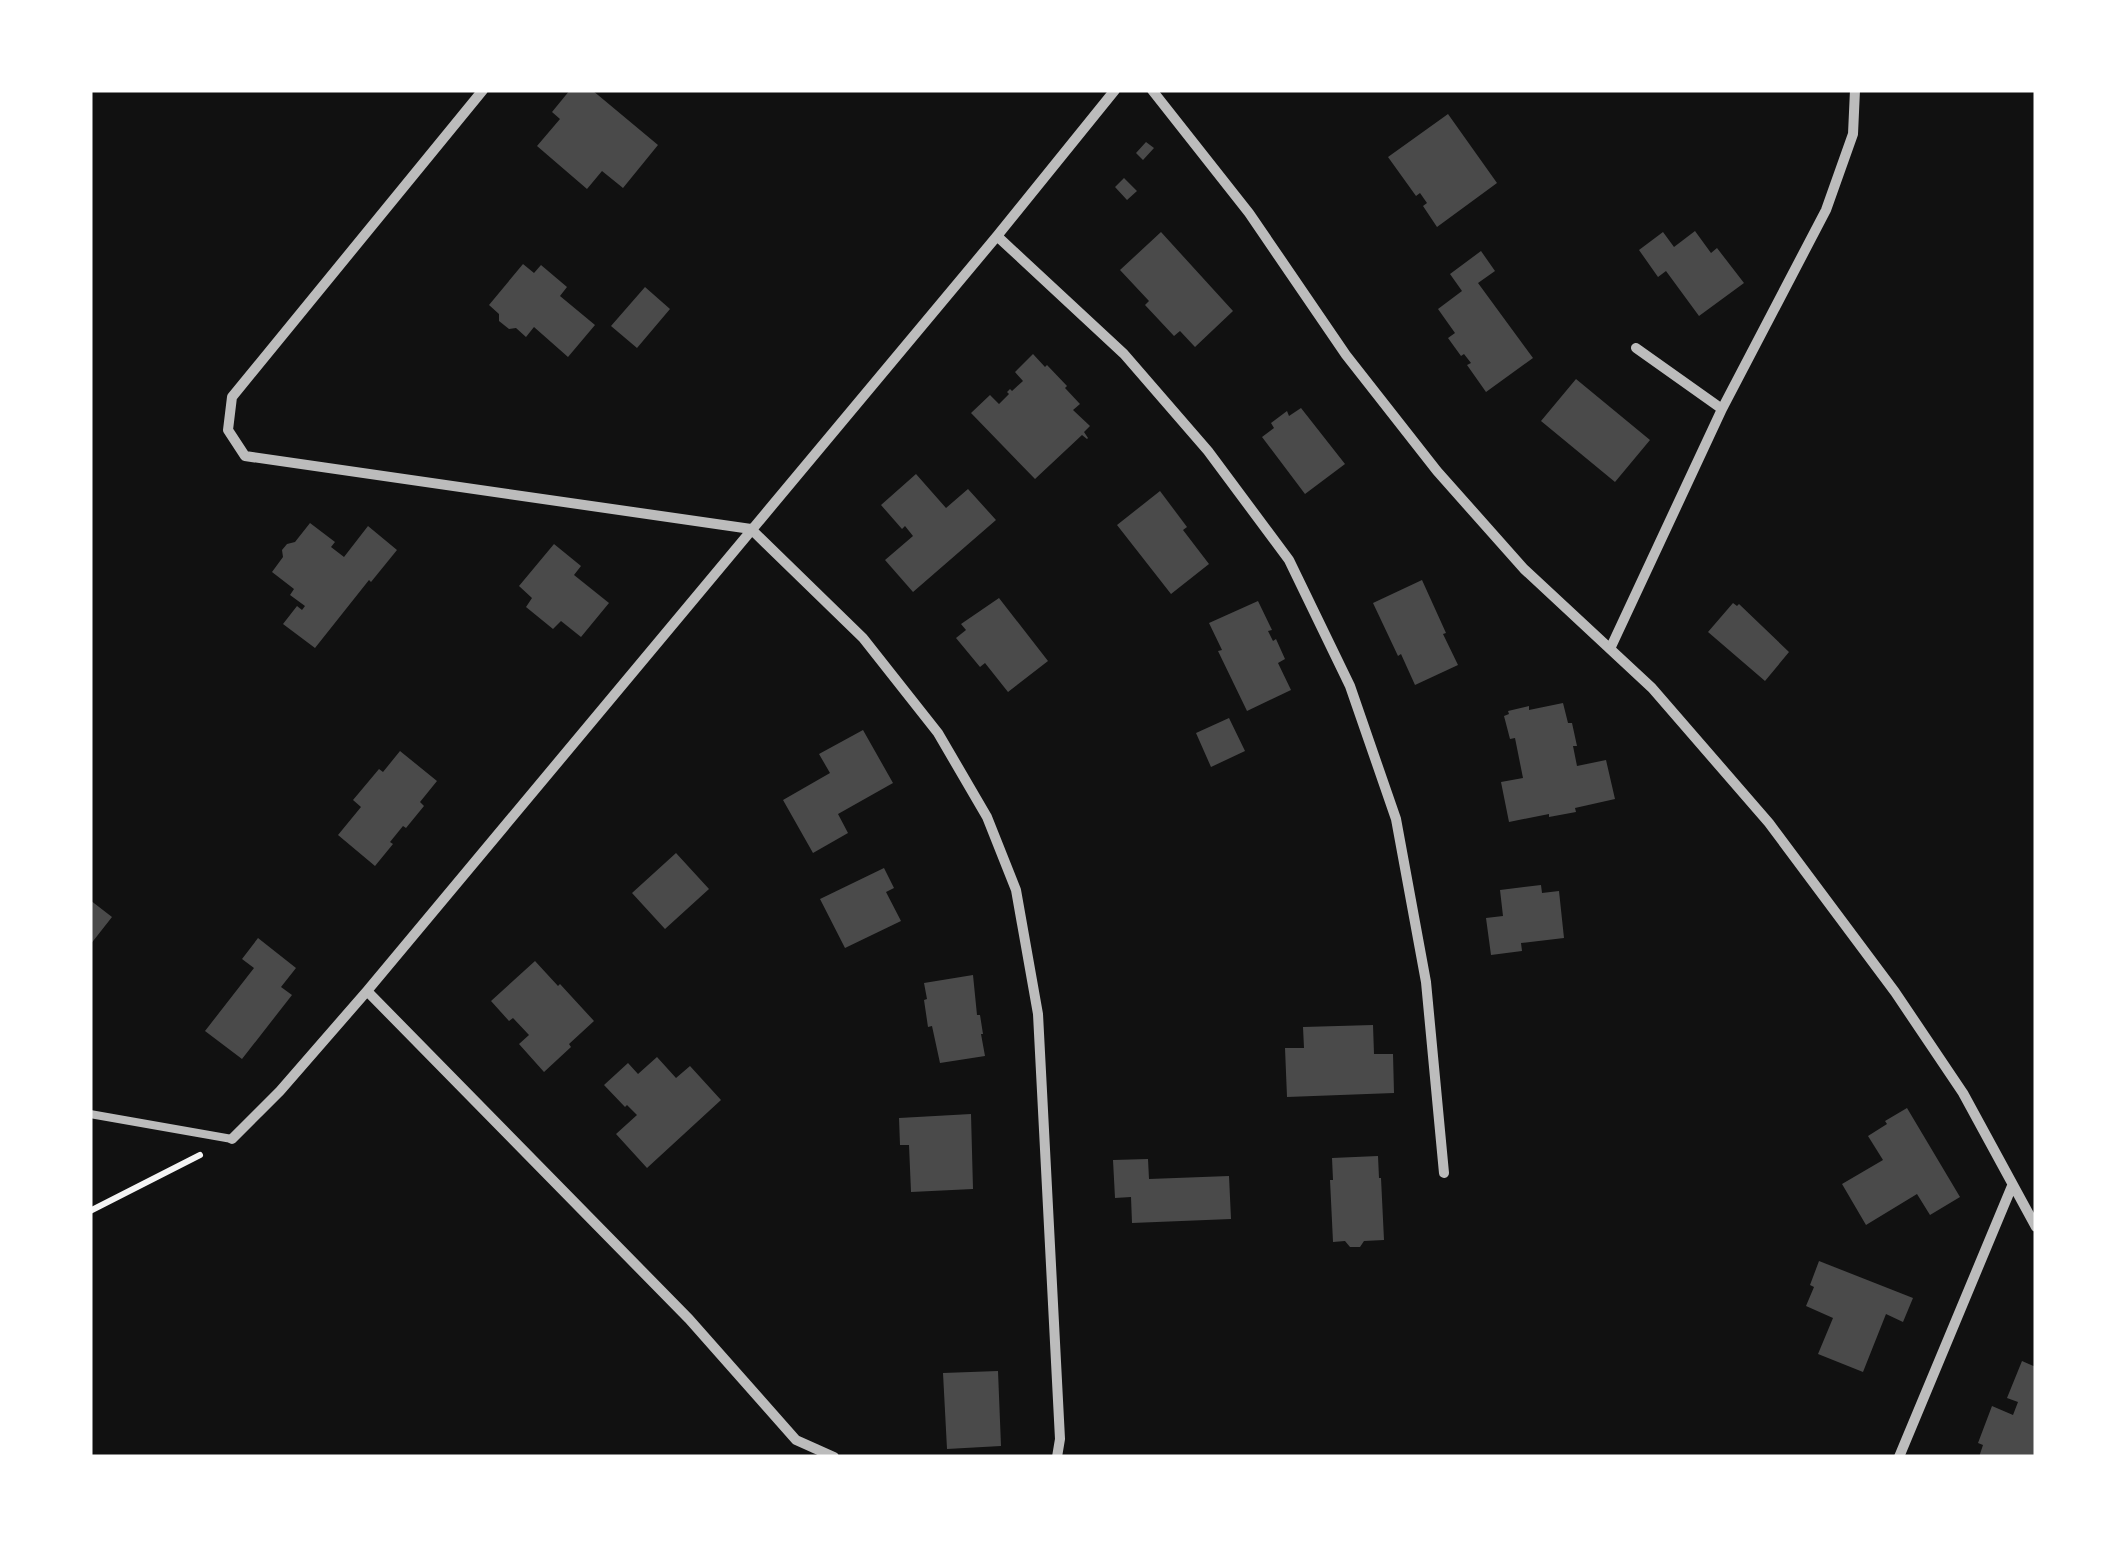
<svg xmlns="http://www.w3.org/2000/svg" width="2126" height="1547" viewBox="0 0 2126 1547" font-family="'Noto Sans',sans-serif">
<style>
.building{fill:#4a4a4a}
.lines{fill:none;stroke-linecap:round;stroke-linejoin:round}
.path{stroke:#f5f5f5;stroke-width:6}
.service{stroke:#bcbcbc;stroke-width:8}
.minor{stroke:#bcbcbc;stroke-width:10}
</style>
<rect width="100%" height="100%" fill="#111"/>
<path class="building" d="M570,90h22l66,55 -35,43 -21,-17 -15,18 -50,-43 23,-27 -8,-7z
M1448,114l49,69 -60,44 -14,-21 4,-3 -7,-10 -4,3 -28,-39z
M1146,142l8,6 -11,12 -7,-7z
M1124,178l13,13 -10,9 -12,-13z
M1695,231l16,22 6,-5 27,35 -45,33 -33,-45 -8,6 -19,-27 24,-18 11,15z
M1161,232l72,79 -38,36 -15,-16 -6,5 -29,-31 4,-4 -29,-31z
M1481,251l14,20 -17,12 55,75 -47,34 -19,-27 4,-2 -7,-9 -3,2 -13,-18 7,-5 -17,-24 24,-18 -12,-17z
M523,264l11,9 7,-8 26,22 -7,9 35,29 -27,32 -34,-30 -8,10 -10,-9 -7,1 -10,-8v-7l-10,-9z
M645,287l25,22 -33,39 -26,-22z
M1033,354l12,13 2,-2 20,21 -2,2 15,16 -7,6 17,16 -6,6 4,6 -1,1 -5,-4 -47,44 -64,-66 19,-18 9,9 10,-10 -2,-2 3,-3 2,2 11,-10 -8,-9z
M1576,379l74,61 -35,42 -74,-61z
M1301,408l44,56 -40,30 -43,-57 12,-9 -3,-5 16,-12 2,5z
M916,474l30,34 22,-19 28,31 -83,72 -28,-32 28,-24 -8,-10 -3,3 -21,-24z
M1160,491l27,36 -4,3 26,34 -38,30 -54,-69z
M310,523l25,19 -4,5 13,10 24,-31 29,24 -26,32 -2,-2 -54,68 -32,-24 14,-18 5,4 3,-4 -15,-11 4,-6 -22,-17 11,-15 -1,-7 5,-6 8,-2z
M554,544l27,22 -7,9 35,28 -28,34 -20,-16 -8,8 -27,-22 6,-9 -13,-12z
M1422,580l24,53 -3,1 15,31 -43,20 -14,-31 -3,2 -25,-53z
M999,598l49,63 -40,31 -23,-29 -5,4 -24,-29 10,-8 -5,-6z
M1258,601l14,29 -4,1 5,10 3,-2 9,20 -7,4 13,27 -44,21 -29,-60 4,-1 -13,-27z
M1733,603l4,3 2,-2 50,48 -24,29 -57,-49z
M1563,703l5,20h4l5,23h-4l4,20 29,-6 9,39 -40,9 1,4 -27,5v-3l-40,8 -8,-40 22,-4 -8,-40 -5,1 -6,-23 5,-2 -1,-3 21,-5v4z
M1229,718l16,33 -34,16 -15,-34z
M863,730l30,53 -55,31 10,19 -35,20 -30,-53 47,-27 -11,-19z
M400,751l37,30 -17,21 4,4 -18,22 -3,-2 -13,16 3,2 -18,22 -37,-31 23,-28 -8,-7 26,-31 4,3z
M676,853l33,36 -44,40 -33,-36z
M884,868l10,20 -8,4 15,29 -56,27 -25,-49z
M1541,885l1,8 17,-2 5,47 -43,5 1,8 -31,4 -5,-37 17,-2 -3,-26z
M90,900l22,17 -22,28z
M258,938l38,30 -15,19 11,8 -50,64 -37,-28 49,-63 -12,-9z
M535,961l23,25 2,-2 34,37 -25,23 2,3 -27,25 -25,-28 10,-9 -16,-17 -4,3 -18,-20z
M973,975l4,40h3l3,19h-2l4,22 -45,7 -8,-37 -4,1 -4,-27 3,-1 -3,-16z
M1373,1025l1,29h19l1,39 -107,4 -2,-49h19l-1,-21z
M657,1057l19,21 14,-12 31,34 -74,68 -31,-34 21,-19 -10,-10 -2,2 -21,-22 24,-22 10,11z
M1907,1108l53,89 -30,18 -13,-21 -51,31 -24,-41 41,-24 -15,-24 19,-12 -2,-3z
M971,1114l2,75 -62,3 -2,-47h-9l-1,-27z
M1378,1156l1,22h2l3,62 -20,1 -4,6h-10l-5,-6 -12,1 -3,-62h3l-1,-22z
M1148,1159l1,20 80,-3 2,43 -99,4 -1,-26 -16,1 -2,-38z
M1819,1261l94,37 -10,24 -17,-8 -23,58 -45,-18 15,-36 -27,-12 8,-19 -4,-2z
M2022,1361l14,6v90h-57l4,-12 -5,-2 14,-37 21,9 5,-13 -11,-4z
M998,1371l3,75 -54,3 -4,-76z"/>
<g class="lines">
<path class="path" d="M90,1211l110,-56"/>
<path class="service" d="M90,1114l142,25"/>
<path class="minor" d="M483,90l-251,307 -4,33 17,26 506,73 112,109 75,95 49,84 29,73 22,124 22,425 -3,18
M1152,90l97,123 97,142 91,116 87,98 128,119 117,135 126,169 68,101 73,134
M997,236l127,118 84,97 81,109 61,126 46,133 30,163 18,191
M1636,348l86,61 104,-199 27,-76 2,-44
M1610,649l112,-240
M367,991l322,328 107,121 38,17
M232,1139l48,-48 87,-100 630,-755 118,-146
M1899,1457l113,-271"/>
</g>
<rect width="2126" height="1547" fill="none" stroke="#ffffff" stroke-width="185"/>
</svg>
